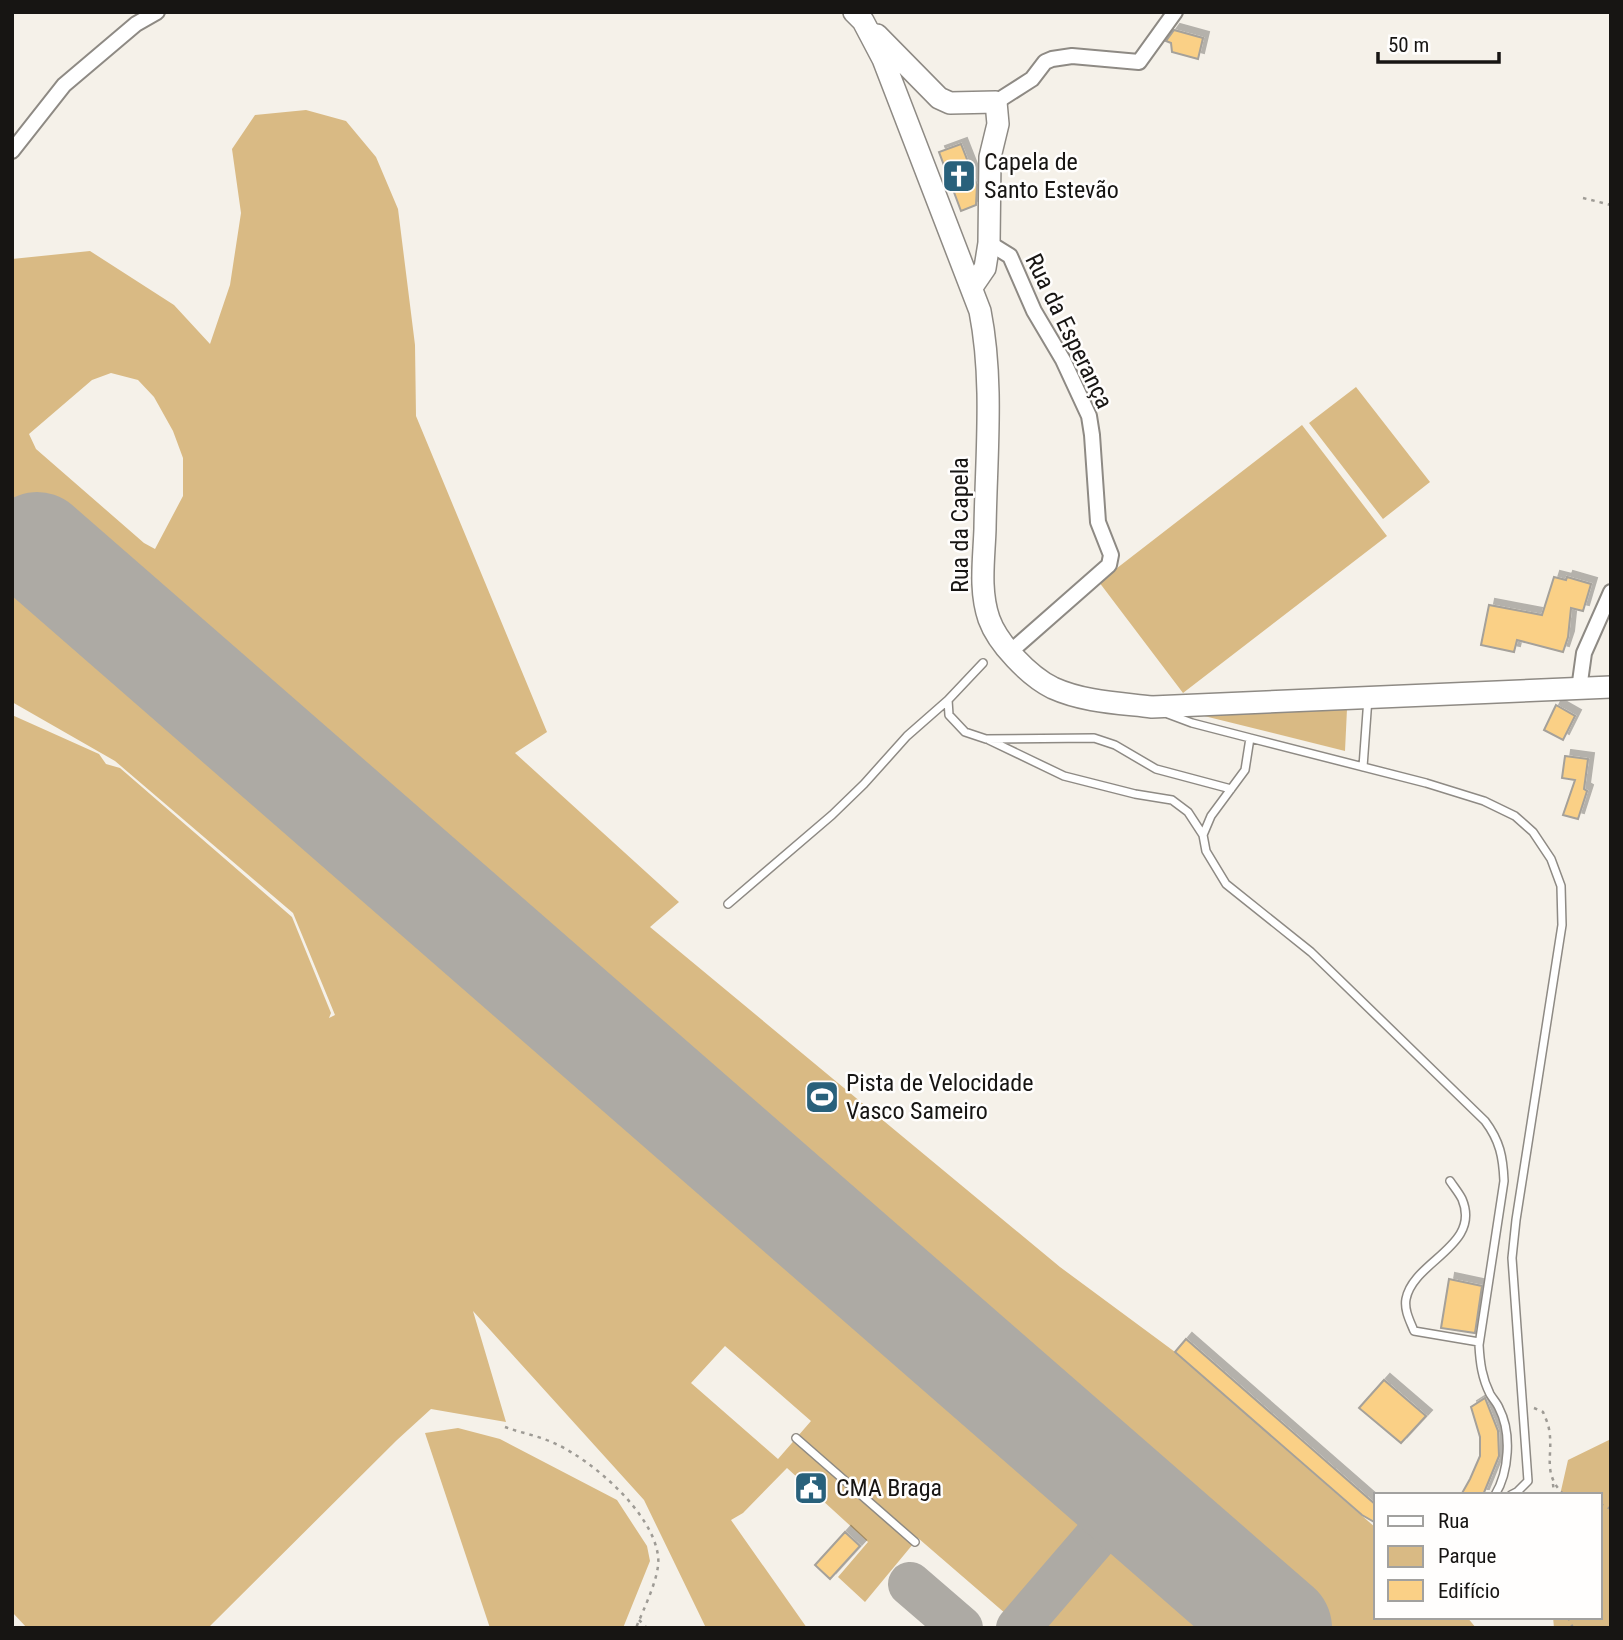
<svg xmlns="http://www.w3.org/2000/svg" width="1623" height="1640" viewBox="0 0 1623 1640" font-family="'Roboto Condensed',sans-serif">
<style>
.green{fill:#d9ba84;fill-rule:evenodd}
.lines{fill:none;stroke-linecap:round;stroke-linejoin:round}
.taxiway{stroke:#adaaa4;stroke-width:44}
.runway{stroke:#adaaa4;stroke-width:108}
.building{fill:#fad086;stroke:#a5a19a;stroke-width:2;filter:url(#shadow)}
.lane-casing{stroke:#8e8a84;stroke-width:10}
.street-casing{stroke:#8e8a84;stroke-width:18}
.secondary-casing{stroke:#8e8a84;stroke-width:24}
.path{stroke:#9e9b95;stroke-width:2.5;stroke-dasharray:3.5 5;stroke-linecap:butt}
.lane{stroke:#fff;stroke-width:7}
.street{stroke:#fff;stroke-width:14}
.secondary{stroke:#fff;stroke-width:21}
.labels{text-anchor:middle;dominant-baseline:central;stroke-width:5;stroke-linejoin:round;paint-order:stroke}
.poi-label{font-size:24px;fill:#171513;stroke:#fffefd;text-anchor:start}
.street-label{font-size:24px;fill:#171513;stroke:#fffefd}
</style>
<defs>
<filter id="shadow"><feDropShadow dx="6" dy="-6" stdDeviation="0" flood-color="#0004"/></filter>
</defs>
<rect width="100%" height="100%" fill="#f5f1e9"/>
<path class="green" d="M306,110l40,11 30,36 22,52 17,136 1,71 131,316 -32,21 164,149 -29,25 410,340 115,85 201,176v89h91l9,11h-156l-450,-389 -814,-717 -39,45 1077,937 3,8 -4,10 -75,89 -6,3h-6l-88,-76 -53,64 -27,-25 30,-35 -81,-74 -44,45 -12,7 76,108h-101l-62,-128 -171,-189 33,111 -75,-13 -34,31 -189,188h-181l-15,-16v-897l87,39 7,10 14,4 172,149 39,96 -2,5 6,-3 -42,-102 -178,-152 -103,-59v-443l78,-8 84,54 36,39 20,-59 11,-72 -9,-64 23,-34zM111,373l27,7 16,17 19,34 10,27v38l-28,53 -11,-6 -108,-94 -7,-15 63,-54zM725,1346l86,75 -33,38 -87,-76z
M1356,387l74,95 -47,37 -74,-96z
M1302,425l85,111 -204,157 -84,-111z
M1347,709l-2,42 -153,-38z
M458,1428l42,11 117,61 30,46 3,15 -27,67h-133l-65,-195z
M1611,1439v189h-57l-1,-11h47v-122h-40l8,-35z
M1119,1531l7,1 111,96h-203l77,-92z"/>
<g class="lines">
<path class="taxiway" d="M910,1584l51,44
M1018,1628l98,-114 4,-15 -8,-16"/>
<path class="runway" d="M37,546l1241,1082"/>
</g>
<path class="building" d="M1174,30l29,8 -5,21 -26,-7 -1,-9 -5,-2z
M961,144l16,41 -1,20 -15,6 -22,-59z
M1554,577l12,3 1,-3 24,7 -8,27 -12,-3 -3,29 -5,15 -46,-12 -3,12 -33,-7 8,-40 53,10z
M1556,705l19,11 -12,24 -19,-10z
M1565,756l23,3 -4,30 3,2 -9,28 -15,-4 12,-35 -13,-2z
M1449,1279l33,7 -7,47 -34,-5z
M1186,1339l190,166v18l-14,-8 -187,-163z
M1384,1380l42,36 -25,27 -42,-35z
M1485,1398l13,33 1,25 -16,39h-22l9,-16 10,-23v-19l-9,-30z
M845,1532l15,14 -30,33 -15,-14z"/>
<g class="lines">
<g class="lane-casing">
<path id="lane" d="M983,663l-35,37 1,15 16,17 21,7 108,-1 21,7 41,24 75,20
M1168,714l24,9 58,15 -5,32 -34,46 -8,19 3,16 20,33 85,68 174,169c15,20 18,36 19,60l-25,164c1,18 3,33 11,49 3,5 7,9 9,14 13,25 10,64 -4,87
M1250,738l176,45 58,18 31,15 18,16 18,27 10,27 1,39 -46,295 -4,38 16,223 -11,11 -6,3
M989,740l75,36 71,18 37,6 16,12 15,23
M1363,767l5,-69
M728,904l104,-89 32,-31 43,-48 41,-36
M1450,1181c4,6 9,12 12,18 20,47 -49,62 -56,100 -2,11 4,22 8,32l65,11
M796,1438l119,104"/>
</g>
<g class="street-casing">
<path id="street" d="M996,102l36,-23 13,-17 7,-3 20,-3 67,6 36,-50
M12,151l52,-66 72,-61 21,-12
M989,243l21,13 24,55 29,49 26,56 3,19 6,87 13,33 -2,10 -99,87
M1579,689l5,-36 27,-61"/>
</g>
<g class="secondary-casing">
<path id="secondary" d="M854,12l9,9 20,38 97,252c14,71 6,146 5,218 -1,30 -6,61 4,90 9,25 40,57 64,69 31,14 66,15 99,19l459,-20
M877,35l62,63 11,5 46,-1 2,22 -8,33 -1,86 -4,25 -13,19"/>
</g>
<path class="path" d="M1583,198l28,7
M1534,1408l9,4c2,5 5,11 6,17 5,27 -8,43 15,66
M505,1427c16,6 35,9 51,17 37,17 97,69 102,112 3,19 -15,54 -22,72
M1553,1484l1,11
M1600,1504l11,5
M1568,1617l5,11
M639,1620l8,8"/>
<use href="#lane" class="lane"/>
<use href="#street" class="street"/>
<use href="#secondary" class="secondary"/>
</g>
<defs>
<g id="church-square" transform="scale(1.75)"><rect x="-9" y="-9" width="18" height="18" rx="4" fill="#29617b" stroke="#fffefd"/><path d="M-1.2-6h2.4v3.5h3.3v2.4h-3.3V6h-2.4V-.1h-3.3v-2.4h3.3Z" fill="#fff"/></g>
<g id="stadium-square" transform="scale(1.75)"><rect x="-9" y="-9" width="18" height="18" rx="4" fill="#29617b" stroke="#fffefd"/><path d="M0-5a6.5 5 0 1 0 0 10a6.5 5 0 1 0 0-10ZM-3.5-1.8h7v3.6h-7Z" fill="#fff"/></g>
<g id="civic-square" transform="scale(1.75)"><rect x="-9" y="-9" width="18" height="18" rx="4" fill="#29617b" stroke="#fffefd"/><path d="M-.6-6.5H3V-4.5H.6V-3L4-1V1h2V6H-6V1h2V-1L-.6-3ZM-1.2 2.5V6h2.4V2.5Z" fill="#fff"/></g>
</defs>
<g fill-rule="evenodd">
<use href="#church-square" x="959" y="176"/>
<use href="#stadium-square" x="822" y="1097"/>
<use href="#civic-square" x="811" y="1488"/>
</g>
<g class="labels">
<g class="poi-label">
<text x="984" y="162">Capela de<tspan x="984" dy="28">Santo Estevão</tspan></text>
<text x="846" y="1083">Pista de Velocidade<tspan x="846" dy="28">Vasco Sameiro</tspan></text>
<text x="836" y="1488">CMA Braga</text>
</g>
<g class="street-label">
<text transform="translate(1069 331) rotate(64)">Rua da Esperança</text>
<text transform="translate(960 525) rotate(-90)">Rua da Capela</text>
</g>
</g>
<rect width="1623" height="1640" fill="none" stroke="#171513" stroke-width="28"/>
<rect x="1374" y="1493" width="228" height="126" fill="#fffefd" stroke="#a2a19f" stroke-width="2"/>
<rect x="1388" y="1516" width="35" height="10" fill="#ffffff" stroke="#a2a19f" stroke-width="2"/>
<text x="1438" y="1528" font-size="21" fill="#171513">Rua</text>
<rect x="1388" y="1546" width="35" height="21" fill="#d9ba84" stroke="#a2a19f" stroke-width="2"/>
<text x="1438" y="1563" font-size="21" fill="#171513">Parque</text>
<rect x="1388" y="1580" width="35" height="21" fill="#fad086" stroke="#a2a19f" stroke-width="2"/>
<text x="1438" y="1598" font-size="21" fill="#171513">Edifício</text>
<path d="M1378 52v10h121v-10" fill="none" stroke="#171513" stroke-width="3.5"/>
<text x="1388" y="52" font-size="21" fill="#171513" stroke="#fffefd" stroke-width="5" paint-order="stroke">50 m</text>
</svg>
